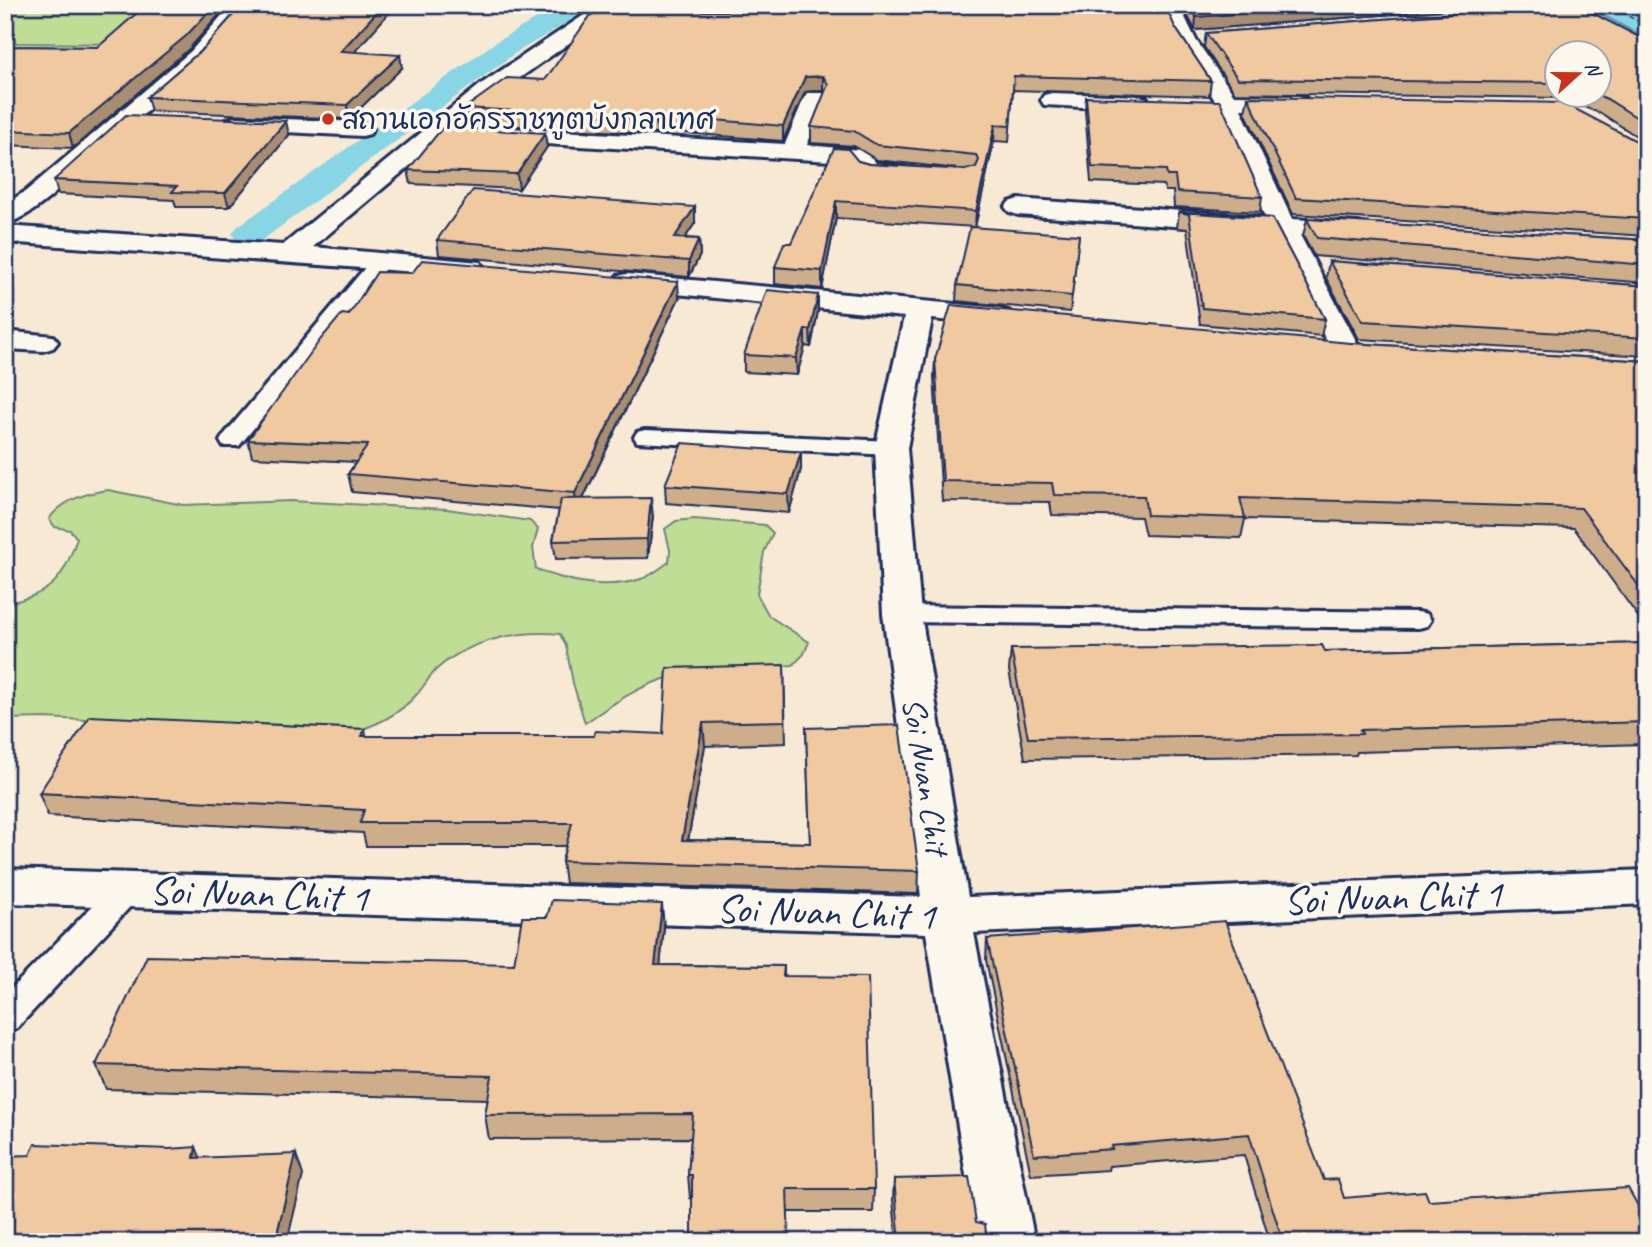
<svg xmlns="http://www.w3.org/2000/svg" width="1652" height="1247" viewBox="0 0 1652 1247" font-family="Caveat,'Playpen Sans Thai',sans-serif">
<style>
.green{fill:#c0dd95;stroke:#6e867a;stroke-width:2}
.water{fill:#87d5e5;stroke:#5c93af;stroke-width:2}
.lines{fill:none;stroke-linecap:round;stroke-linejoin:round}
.canal{fill:#87d5e5;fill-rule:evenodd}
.ferry{stroke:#365880;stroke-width:2;stroke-dasharray:4.5 3.5;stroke-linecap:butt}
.lane-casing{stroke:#1b2f5e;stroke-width:6}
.street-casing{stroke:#1b2f5e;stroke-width:6}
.lane{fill:#fbf7ec;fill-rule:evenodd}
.street{fill:#fbf7ec;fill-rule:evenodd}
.wall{fill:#cead8a;stroke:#1b2f5e;stroke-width:2;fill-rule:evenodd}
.shaded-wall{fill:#a88d70;stroke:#1b2f5e;stroke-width:2}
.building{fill:#f0c9a0;stroke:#1b2f5e;stroke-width:2}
.poi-dot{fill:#c8321e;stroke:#fbf7ec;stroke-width:2.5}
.labels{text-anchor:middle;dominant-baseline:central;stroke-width:7;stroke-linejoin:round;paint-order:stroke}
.far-poi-label{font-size:28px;fill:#1b2f5e;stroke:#fbf7ec;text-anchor:start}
.street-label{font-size:33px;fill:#1b2f5e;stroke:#fbf7ec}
.near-street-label{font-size:40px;fill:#1b2f5e;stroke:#fbf7ec}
</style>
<rect width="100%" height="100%" fill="#f8e9d5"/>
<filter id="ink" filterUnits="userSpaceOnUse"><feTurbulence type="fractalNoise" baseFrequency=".0143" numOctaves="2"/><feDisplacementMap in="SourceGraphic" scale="14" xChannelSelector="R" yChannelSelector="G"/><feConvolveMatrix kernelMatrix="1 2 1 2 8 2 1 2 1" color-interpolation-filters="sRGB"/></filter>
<g filter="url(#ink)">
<path class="green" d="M5,5h160l-41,39 -108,-1 -2,-5 -9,-4z
M108,490l75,15 107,-4 157,8 83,12 8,8 -5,19 3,21c31,13 71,21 105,10 10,-3 19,-11 28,-17l1,-12 -5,-21 11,-8 18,-2 71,6 8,8 -9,19 -7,42 12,22 40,26 -5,12 -11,11c-42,4 -89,1 -129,14 -29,9 -54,27 -79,44l-12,-40 -7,-37 -6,-12c-42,-4 -90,6 -122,34 -8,7 -13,17 -20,25 -18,21 -44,34 -70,40l-304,-15 -39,1v-115c47,-11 57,-22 72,-66l-7,-8 -15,-3 -6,-8c13,-19 37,-26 59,-29z"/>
<path class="water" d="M1584,5h63v34z"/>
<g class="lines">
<path class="canal" d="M560,5h31l-3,5 -74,44 -253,187 -12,3 -12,-3 -5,-7 5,-7 259,-185z"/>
<path class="ferry" d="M1608,5l39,21"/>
<g class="lane-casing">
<path id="lane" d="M381,255l7,2 2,4 -2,4 -149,181h-16l-3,-5 3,-5 151,-179z
M645,430l246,11 8,2 3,5 -3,5 -8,2 -254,-13 -3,-5 3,-5z
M902,606l516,6 9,2 4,6 -4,6 -9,2 -516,-6 -9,-2 -4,-6 4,-6z
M128,877l11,4 5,8 -5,8 -122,131 -12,4v-37l112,-114z"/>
</g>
<g class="street-casing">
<path id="street" d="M231,5h20c-41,58 -100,102 -153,148 -25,22 -61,63 -93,71v-20l21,-13 165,-140z
M599,5h24l-126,89 -38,31 326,19 19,-46 3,-5h16l3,5 -19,47 53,5 8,3 8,10 43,6 3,5 -3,5 -9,2 -50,-6 -11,-13 -406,-24 -130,109 167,15 4,6 -4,6 -10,2 -465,-34v-16l278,19 198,-161z
M1160,5h19l17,35 38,55 64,1 8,2 3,5 -3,5 -8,2 -57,-1 51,110 66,4 9,2 4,6 -4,6 -9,2 -58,-4 61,115 -4,6 -11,3 -11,-3 -4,-6 -59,-117 -254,-18 -9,-3 -4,-5 4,-5 9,-3 247,18 -49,-115 -40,-62z
M1052,93l87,3 8,2 3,5 -3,5 -8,2 -95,-5 -3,-5 3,-5z
M235,117l127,5 8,2 3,5 -3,5 -8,2 -135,-7 -3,-5 3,-5z
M627,274l372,34 10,3 4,6 -4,6 -10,3 -67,-7 -25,129 14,166 47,283 679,-27v34l-673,29 61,309h-58l-51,-309 -921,-30v-34l916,28 -38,-283 -8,-166 29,-131 -287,-29 -4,-6 4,-6z
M5,331l48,5 5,6 -5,6 -10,3 -38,-2z"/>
</g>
<use href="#lane" class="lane"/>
<use href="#street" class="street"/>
</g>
<path class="wall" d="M242,5h154l-42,47 48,16 -53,51 -198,-8 -4,-14 57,-49z
M624,5h193l-4,2h-189z
M1182,5h395l70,36v102l-45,-29 -41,-16 -326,-5 -31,-46 2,-14 278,-22 3,-2 -6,-2 -286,23zM1558,52l42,42h-42z
M813,11l362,16 36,54 -2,15 -196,-6 -4,52 -15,-1 -19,86 -139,-9 -14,71 -47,-5v-17l16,-24 67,-82 11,3 98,6 -90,-10 -23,-14 -43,-3v-16l14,-34 -2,-3 -18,2 -22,49 -124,-10 -2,3 -190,-11 -2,-15 80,-28z
M5,46l93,1 91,2 -116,99 -68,-3z
M1086,97l176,100 -2,15 -86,-5 -1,-16h-8l-1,-6 -73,-3 -6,-71z
M1248,97l399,48v91l-354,-22 -48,-102z
M289,135l-60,72h-53l-2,-7 -116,-6 -4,-14z
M547,147l-28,42 -108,-5 -3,-14z
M1179,212l93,6 53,101 -4,17 -121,-12 -13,-95 -10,-1z
M1307,219l340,21v43l-333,-27 -11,-20z
M695,223l-10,15 14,1 1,16 -11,22 -250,-22 -2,-15z
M1079,235l-9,77 -114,-11 1,-16z
M1329,261l318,25v70l-288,-17 -33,-61z
M818,295v16l-7,36 -6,-1 -8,29 -53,-3v-17z
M679,298l-96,201 70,17 -5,42 -92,1 -3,-18 6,-31 -207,-18 -4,-18 8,-12 -104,-5 -4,-17 101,-125z
M1350,343l297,18v268l-73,-101 -329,-9 -4,19 -96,-3 -4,-18 -89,-2 -2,-13 -108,-1 -8,-124 1,-18z
M801,469l-12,44 -123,-10 -1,-18z
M1647,643v101l-290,8 -1,3 -331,4 -16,-89 2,-21 314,2z
M784,665l2,78 -81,3 -17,94 122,3 -4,-115 113,143 -1,23 -353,-11 -3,-22 4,-15h-200l-3,-13 -315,-17 -9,-23 326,-64 1,7h228l69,-2z
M664,927l-4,38 124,1v10l90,213 -1,23h-85l-98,-14 -2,-23 3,-37 -202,1 -4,-24 3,-16 -382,-10 -10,-24z
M987,939l337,241 20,18 85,3 218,41h-377l-26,-87 -135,11 -1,4 -77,5 -45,-215z
M894,1179l82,43 11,20h-90l-4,-42z"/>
<path class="shaded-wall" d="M215,5h13l-39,44 -116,99 -4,-15z
M383,5h13l-52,59 -3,-13z
M1341,5h140v2l-286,23 1,-13z
M400,55l2,13 -53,51 -2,-14z
M823,76v14l-18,2 -22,49v-15l22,-49z
M658,115l1,16 -2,3 -1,-15z
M286,121l3,14 -60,72 -4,-14z
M995,125l-1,16 -19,86 1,-16z
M545,133l2,14 -28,42 -2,-15z
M836,201v17l-14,71v-18z
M695,207v16l-20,30 -1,-15z
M699,239l1,16 -11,22v-16z
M678,282l1,16 -102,213 -2,-18z
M818,295v16l-7,36 -1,-17z
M805,330v16l-8,29 -1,-17z
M801,452v17l-12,44 -1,-19z
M651,498l2,18 -5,42 -1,-19z
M703,723l2,23 -21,117 -2,-23z
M662,904l2,23 -6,62 -3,-24z
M196,1147l8,20 -10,-9z
M296,1154l7,21 -16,67h-12z"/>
<path class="building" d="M146,5h69l-29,31 -117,97 -64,-3v-84l93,1z
M242,5h141l-42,46 59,4 -53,50 -200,-8 57,-49z
M834,5h331l10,22 36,54 -197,-5 -4,50 -15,-1 -19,86 -140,-10 -14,70 -47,-4 9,-24h7l43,-95 14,1 10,12 11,3 96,6 11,-3 3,-7 -3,-5 -99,-10 -23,-14 -43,-4 17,-43 -5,-8 -18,1 -22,49 -125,-11 -2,4 -191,-11 42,-30 38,2 45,-64 7,-5h216z
M1191,5h150l-145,12z
M1493,5h84l70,36v83l-40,-25 -12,-5h5v-42h-42v31l-320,-4 -32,-46 278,-22z
M1086,97l134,4 42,96 -85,-5 -2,-16h-8l-1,-6 -74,-3z
M1248,97l316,6 80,42h3v74l-351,-21z
M126,115l160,6 -61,72 -53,-1 5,-6 -123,-6z
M443,127l102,6 -28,41 -109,-4z
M473,190l222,17 -21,31 25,1 -10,22 -252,-21z
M1179,212l93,6 53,101 -123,-11 -13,-94z
M1307,219l340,21v25l-330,-27z
M970,227l109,8 -7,61 -115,-11z
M422,260l256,22 -103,211 -227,-19 20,-29 -120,-5 72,-100 22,-26 7,1 28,-43 35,1z
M1329,261l318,25v52l-284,-17z
M767,290l51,5 -8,35h-5l-9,28 -52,-3z
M951,305l399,38 297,18v236l-66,-89 -341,-10 5,20 -98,-3 -3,-19 -90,-1 -2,-12 -109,-2 -8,-122z
M682,443l119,9 -13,42 -123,-9z
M651,498l-4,41 -94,2 8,-42z
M1647,643v79l-287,8 2,4 -334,4 -17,-89 311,-4 3,6z
M784,665l1,56 -82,2 -21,117 128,3 -4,-115 93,-3 20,146 -357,-10 10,-38h-212l4,-13 -325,-17 51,-77 275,13 -3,7h232l1,-5 68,3 4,-66z
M552,900l110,4 -7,61 129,1 -1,10 85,1 6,212h-87l2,53h-97v-67h-4l5,-61 -208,1 7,-39 -396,-11 51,-109 367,8 8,-47h25z
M1225,921l99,259 14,-1 6,19 81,-7 4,10 199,-13 19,34v20h-364l-34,-108 -138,12 1,3 -78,6 -47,-216z
M35,1144l134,5 27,-2 -2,11 102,-4 -21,88h-270v-86l25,-1z
M969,1177l7,45 9,2 2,18h-87l-6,-63z
M1181,1234l2,8h-123l-1,-5z"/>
</g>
<circle class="poi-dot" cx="328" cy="119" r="7"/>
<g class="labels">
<g class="far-poi-label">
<text x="342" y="119">สถานเอกอัครราชทูตบังกลาเทศ</text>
</g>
<g class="street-label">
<text transform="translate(926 776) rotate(81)">Soi Nuan Chit</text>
</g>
<g class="near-street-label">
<text transform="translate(259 894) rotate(2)">Soi Nuan Chit 1</text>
<text transform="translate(1393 897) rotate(-2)">Soi Nuan Chit 1</text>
<text transform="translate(826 912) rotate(2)">Soi Nuan Chit 1</text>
</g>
</g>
<rect width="1652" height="1247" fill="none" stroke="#fbf7ec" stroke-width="28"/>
<rect x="14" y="14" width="1624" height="1219" fill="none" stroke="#1b2f5e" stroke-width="2.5" filter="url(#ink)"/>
<g transform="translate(1578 74) rotate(69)"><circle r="33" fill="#fbf7ec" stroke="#a1a7b3" stroke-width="2"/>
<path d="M0-5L12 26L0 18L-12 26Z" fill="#c8321e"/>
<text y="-10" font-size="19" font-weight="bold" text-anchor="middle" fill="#1b2f5e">N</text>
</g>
</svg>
